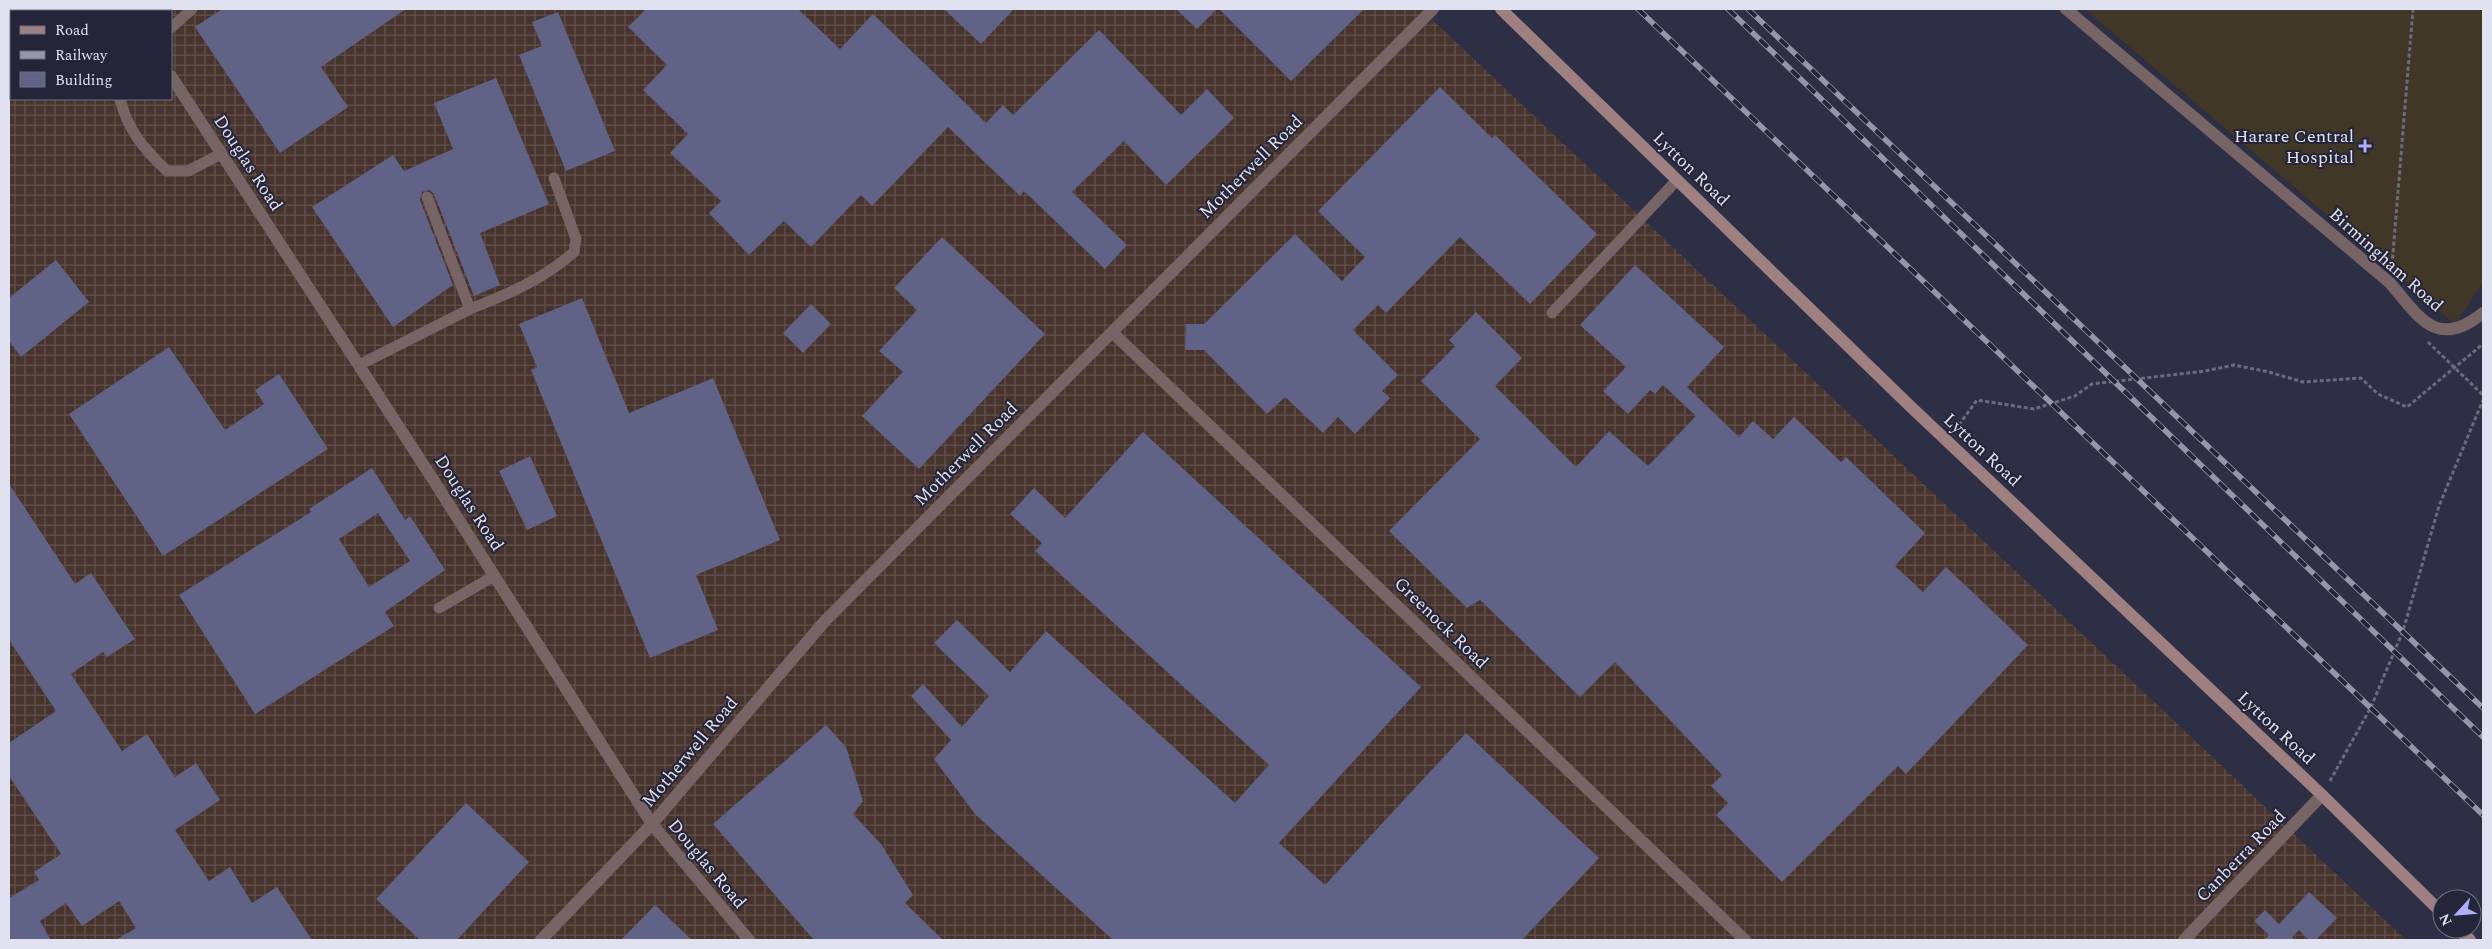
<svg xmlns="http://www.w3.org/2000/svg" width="2492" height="949" viewBox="0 0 2492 949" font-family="Spectral,serif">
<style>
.industrial{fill:url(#industrial-grid);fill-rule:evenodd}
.medical{fill:#413727}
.building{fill:#606385;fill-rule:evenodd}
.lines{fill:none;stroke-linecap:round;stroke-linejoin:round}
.path{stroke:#6a6c7e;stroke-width:3;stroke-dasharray:4 2.5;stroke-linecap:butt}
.lane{stroke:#776465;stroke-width:11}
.street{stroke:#776465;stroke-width:12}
.secondary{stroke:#9e8081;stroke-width:12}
.rail-casing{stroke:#9597a8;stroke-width:5.5}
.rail{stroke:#242539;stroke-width:4;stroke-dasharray:11;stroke-linecap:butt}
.poi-dot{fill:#adaffb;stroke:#242539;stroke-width:2}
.labels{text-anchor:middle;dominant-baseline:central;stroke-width:4;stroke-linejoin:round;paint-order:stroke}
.poi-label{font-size:18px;fill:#e0e2f0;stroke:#242539;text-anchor:end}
.street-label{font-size:18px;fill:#e0e2f0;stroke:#242539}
</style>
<defs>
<pattern id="industrial-grid" width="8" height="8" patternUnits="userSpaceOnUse" patternTransform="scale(1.25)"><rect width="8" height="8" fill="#47342d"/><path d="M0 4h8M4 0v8" fill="none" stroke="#61514c"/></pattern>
</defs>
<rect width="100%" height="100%" fill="#2d2f44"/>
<path class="industrial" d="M9,9h1412l985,931h-2397zM11,11h160v88h-160z"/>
<path class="medical" d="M2085,9h398v274l-28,41z"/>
<path class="building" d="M222,9h184l-85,58 27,40 -68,46 -85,-126z
M646,9h152l42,40 33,-35 113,109 17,-18 10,10 86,-85 82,85 26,-26 27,29 -68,67 -42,-44 -52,51 55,53 -22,24 -81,-78 -4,5 -72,-69 -76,79 -11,-11 -50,52 -27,-26 -35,34 -40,-42 12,-12 -51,-48 18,-19 -45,-44 24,-25 -39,-38z
M944,9h70l-33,35z
M1176,9h41l-20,20z
M1219,9h145l-73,72z
M558,12l57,139 -49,20 -47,-116 23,-9 -10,-24z
M496,78l53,126 -69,29 20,52 -26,11 -40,-102 -5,-4 -7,2 -2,8 33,85 -60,42 -81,-120 81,-52 11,16 49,-22 -19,-46z
M1440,87l52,51 3,-3 102,99 -67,70 -70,-67 -74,76 -8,-8 -25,25 45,45 -16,16 8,7 -35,36 -17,-17 -15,16 -38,-36 -18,17 -63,-64h-19l1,-26h18l91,-90 47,47 23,-24 -47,-46z
M942,237l103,97 -126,135 -57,-53 41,-44 -24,-21 38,-41 -23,-22z
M56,260l33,42 -68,55 -12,-16v-43z
M1635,265l89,82 -37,40 52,50 14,-16 20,18 21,-22 47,45 5,-5 79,76 -30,33 28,26 23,-25 82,78 -122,129 -8,-8 -116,116 -66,-67 12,-12 -17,-17 11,-11 -107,-113 -35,35 -100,-97 -13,8 -78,-77 91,-92 -59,-58 34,-35 -6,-6 27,-28 46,46 -27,28 81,81 33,-36 39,35 48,-50 -33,-31 -8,9 -5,-4 -22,24 -25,-23 23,-24 -46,-42z
M582,298l47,115 84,-35 67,162 -84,35 22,55 -68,28 -119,-288 6,-3 -18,-43z
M811,304l20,20 -28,29 -20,-20z
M169,347l56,83 39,-26 -9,-14 24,-16 49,75 -165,107 -94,-142z
M1143,432l278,255 -142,156 46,42 141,-152 133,125 -77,82h-409l-138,-126 -41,-55 17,-19 -40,-44 12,-12 39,43 27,-31 -55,-53 23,-23 53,52 36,-41 189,172 34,-38 -234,-214 7,-8 -32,-29 24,-26 31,30z
M530,456l27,60 -30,14 -28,-59z
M372,468l33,52 5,-4 35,54 -60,42 9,14 -139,88 -76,-119 132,-83 -2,-3zM378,513l32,48 -41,26 -30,-48z
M9,484l66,100 16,-11 44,66 -28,18 -4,-5 -32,22 51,77 25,-17 28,43 21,-14 24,37 -45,30 34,51 21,-14 22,36 25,-16 35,53h-196l20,-12 -17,-27 -37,25 -16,-23 -26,18 11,19h-42v-42l30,-18 -5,-8 27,-18 -52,-78v-33l47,-32 -47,-71z
M826,725l20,22 17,54 -10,13 28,30 32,51 -8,8 38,37h-129l-101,-116z
M466,803l63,59 -72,78h-37l-44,-41z
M2309,892l28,26 -21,22h-7l-10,-10 -7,7 3,3h-31l5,-5 -15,-14 11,-11 14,14z
M655,905l37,35h-71z"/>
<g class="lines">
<path class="path" d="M2392,265l21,-256
M2428,342l55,53
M1955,430l22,-30 57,9 41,-13 17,-12 113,-13 29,-6 35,7 34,10 58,-4 17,16 29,13 76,-63
M2330,781l41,-74 32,-76 36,-125 44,-106"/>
<path class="lane" d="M171,28l21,-19
M120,99c8,32 24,50 47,72h21l33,-17
M470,309c38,-15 74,-30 104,-57l2,-13 -22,-61
M1552,313l125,-133
M359,365l111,-56 -43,-112
M439,608l55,-32"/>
<path class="street" d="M128,9l1,2
M2066,9l324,274c30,35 47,67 93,30
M171,76l263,405 218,343 97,116
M1112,332l633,608
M541,940l111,-116 172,-202 609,-613
M2184,940l138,-145"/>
<path class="secondary" d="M1501,9l410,398 411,388 120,118
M2458,929l12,11"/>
<g class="rail-casing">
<path id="rail" d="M1638,9l845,806
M1728,9l755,728
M1748,9l735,699"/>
</g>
<use href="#rail" class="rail"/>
</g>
<path class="poi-dot" d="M2362.5 138.5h5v5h5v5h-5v5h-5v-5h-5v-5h5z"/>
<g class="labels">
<g class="poi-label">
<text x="2354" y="136">Harare Central<tspan x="2354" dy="21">Hospital</tspan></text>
</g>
<g class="street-label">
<text transform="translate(248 163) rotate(57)">Douglas Road</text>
<text transform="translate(1251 167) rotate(-45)">Motherwell Road</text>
<text transform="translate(1691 169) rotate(44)">Lytton Road</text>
<text transform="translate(2386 260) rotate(42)">Birmingham Road</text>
<text transform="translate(1982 450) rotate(43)">Lytton Road</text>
<text transform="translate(966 454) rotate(-45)">Motherwell Road</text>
<text transform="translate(469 503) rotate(57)">Douglas Road</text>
<text transform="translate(1441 623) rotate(44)">Greenock Road</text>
<text transform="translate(2276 728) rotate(43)">Lytton Road</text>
<text transform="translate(690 752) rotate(-50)">Motherwell Road</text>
<text transform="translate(2241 856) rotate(-46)">Canberra Road</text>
<text transform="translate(707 864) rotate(50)">Douglas Road</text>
</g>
</g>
<rect width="2492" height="949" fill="none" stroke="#e0e2f0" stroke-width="20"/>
<rect x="10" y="10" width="162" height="90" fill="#242539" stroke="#6f7182"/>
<rect x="20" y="26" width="25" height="8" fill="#9e8081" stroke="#6f7182"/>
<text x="55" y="35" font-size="15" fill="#e0e2f0">Road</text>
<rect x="20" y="51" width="25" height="8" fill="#9597a8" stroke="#6f7182"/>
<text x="55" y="60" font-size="15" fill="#e0e2f0">Railway</text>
<rect x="20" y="72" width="25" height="15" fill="#606385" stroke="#6f7182"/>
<text x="55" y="85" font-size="15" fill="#e0e2f0">Building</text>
<g transform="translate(2457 914) rotate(244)"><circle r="24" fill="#242539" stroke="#6f7182"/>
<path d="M0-4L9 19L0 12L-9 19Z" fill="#adaffb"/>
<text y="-8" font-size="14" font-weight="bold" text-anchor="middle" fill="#e0e2f0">N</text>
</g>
</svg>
